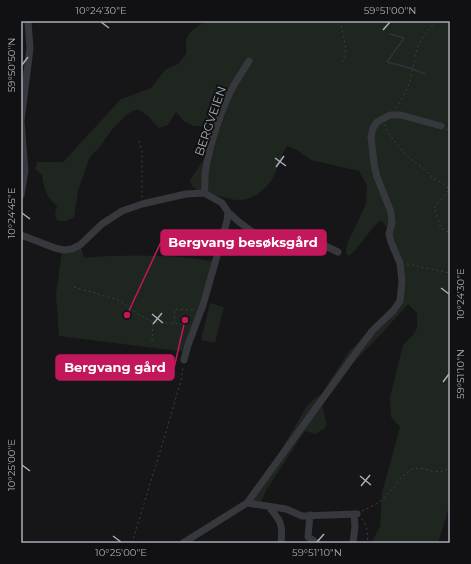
<svg xmlns="http://www.w3.org/2000/svg" width="471" height="564" viewBox="0 0 471 564" font-family="Montserrat,sans-serif">
<style>
.green{fill:#1e261f}
.lines{fill:none;stroke-linecap:round;stroke-linejoin:round}
.stream{stroke:#2c353c;stroke-width:1.5}
.path{stroke:#3d3f44;stroke-width:1;stroke-dasharray:2 3;stroke-linecap:butt}
.minor{stroke:#37383d;stroke-width:7}
.ticks{fill:none;stroke:#a8adb8;stroke-width:1.5}
.labels{text-anchor:middle;dominant-baseline:central;stroke-width:4;stroke-linejoin:round;paint-order:stroke}
.street-label{font-size:12px;fill:#a8adb8;stroke:#111113}
.leader{fill:none;stroke:#c2185b;stroke-width:1.5}
.callout-dot{fill:#c2185b;stroke:#111113;stroke-width:1.5}
.callout{fill:#c2185b;stroke:#c2185b;stroke-width:1.5}
.callout-label{font-size:13px;text-anchor:middle;font-weight:bold;fill:#fff}
.neatline{fill:none;stroke:#a8adb8;stroke-width:1.5}
.ticks-label{font-size:10px;text-anchor:middle;fill:#a8adb8}
</style>
<rect width="100%" height="100%" fill="#161618"/>
<path class="green" d="M206,21h244v483l-12,39h-67l9,-16 2,-34 18,-66 -9,-10 -1,-20 13,-52 10,-10 4,-7v-15l-9,-9 -25,28 -28,29 -33,45 5,19 -3,4 -9,5 -10,-3 -38,58 -6,13h-11l57,-96 8,-8 6,-3 28,-44 31,-28 18,-22 4,-32 -14,-40 -7,-9c-12,10 -20,25 -32,36l-3,-3 2,-11 18,-38 1,-19 -8,-14 -48,-11 -14,-10 -10,-4c-5,8 -7,16 -11,25 -4,10 -9,16 -17,22 -17,12 -29,6 -47,1 -10,-3 -20,-3 -22,-14l18,-27 10,-19 -7,-5 -11,-3h-7l-9,-5 -8,-9 -8,13 -9,3 -11,-12 -10,-7 -11,5 -13,13 -15,21 -9,9 -12,34 -4,26 -8,4h-9l-2,-8 2,-7c-11,-8 -13,-18 -15,-31l-7,-6 2,-7h26l58,-63 30,-11 15,-19 12,-5 8,-10c1,-4 -1,-8 0,-13 2,-10 12,-15 20,-20z
M81,247l3,11c41,-4 88,-3 129,3l-28,91 -126,-16 -3,-42 6,-42z
M210,303l14,4 -9,36 -14,-3z"/>
<g class="lines">
<path class="stream" d="M390,34l14,4 -17,24 23,6 15,6"/>
<path class="path" d="M340,21c3,14 9,28 2,41
M396,108c8,-11 14,-24 16,-37 2,-9 3,-18 7,-27 4,-8 11,-16 17,-23
M385,124l2,8 18,22 9,8 9,6 11,11 10,5 5,5c-3,7 -10,12 -15,19l7,20 9,5
M446,129l4,2
M139,141l3,10v47
M407,264l43,9
M74,287l47,14 17,13 15,8 28,2
M174,323l1,-14 19,1
M152,341l1,-19
M362,511c7,-3 15,-7 21,-12 9,-7 19,-27 31,-30 13,-3 19,8 36,-1
M362,519c6,6 5,16 6,24
M132,543l34,-111 15,-52 2,-13"/>
<path class="minor" d="M204,193c2,-9 0,-17 2,-25 4,-24 16,-62 28,-83 5,-8 10,-16 15,-24
M21,195l4,-24 -4,-50 9,-73 -2,-27
M21,235l34,13 9,2 8,-1 8,-4 22,-21 20,-13 20,-7 44,-10 18,-1 18,10 6,9 11,10 23,17 11,5 9,2 37,-3 19,9
M184,360l4,-15 15,-40 24,-84 1,-9
M247,503l39,6 16,7 55,-2
M269,507c12,14 14,17 12,36
M310,515l-2,22 9,6
M183,543l64,-40 116,-160 10,-13 20,-19 7,-10 2,-20 -2,-18 -9,-21 -2,-8 3,-11 -1,-11 -14,-35 -3,-13 -3,-27 2,-9 4,-6 13,-7h11l40,11
M353,543l2,-17 -1,-12"/>
</g>
<path class="ticks" d="M101,22l8,6M383,30l7,-8M22,65l6,-8M275,158l11,8M276,167l8,-11M22,213l8,6M441,288l8,6M152,314l11,9M153,324l9,-11M443,382l6,-8M22,465l8,6M360,476l11,9M361,486l9,-11M113,536l8,6M317,542l7,-8"/>
<g class="labels">
<g class="street-label">
<text transform="translate(210 121) rotate(-71)">BERGVEIEN</text>
</g>
</g>
<path class="leader" d="M127 315L161 242M185 320L174 368"/>
<g class="callout-dot">
<circle cx="127" cy="315" r="4"/>
<circle cx="185" cy="320" r="4"/>
</g>
<g class="callout">
<rect x="161" y="230" width="165" height="25" rx="4"/>
<rect x="56" y="355" width="118" height="25" rx="4"/>
</g>
<g class="callout-label">
<text x="243" y="247">Bergvang besøksgård</text>
<text x="115" y="372">Bergvang gård</text>
</g>
<rect width="471" height="564" fill="none" stroke="#111113" stroke-width="44"/>
<rect x="22" y="22" width="427" height="520" class="neatline"/>
<g class="ticks-label">
<text x="101" y="14">10°24'30"E</text>
<text x="390" y="14">59°51'00"N</text>
<text transform="translate(11 65) rotate(-90)" y="4">59°50'50"N</text>
<text transform="translate(11 213) rotate(-90)" y="4">10°24'45"E</text>
<text transform="translate(460 294) rotate(-90)" y="4">10°24'30"E</text>
<text transform="translate(460 374) rotate(-90)" y="4">59°51'10"N</text>
<text transform="translate(11 465) rotate(-90)" y="4">10°25'00"E</text>
<text x="121" y="556">10°25'00"E</text>
<text x="317" y="556">59°51'10"N</text>
</g>
</svg>
